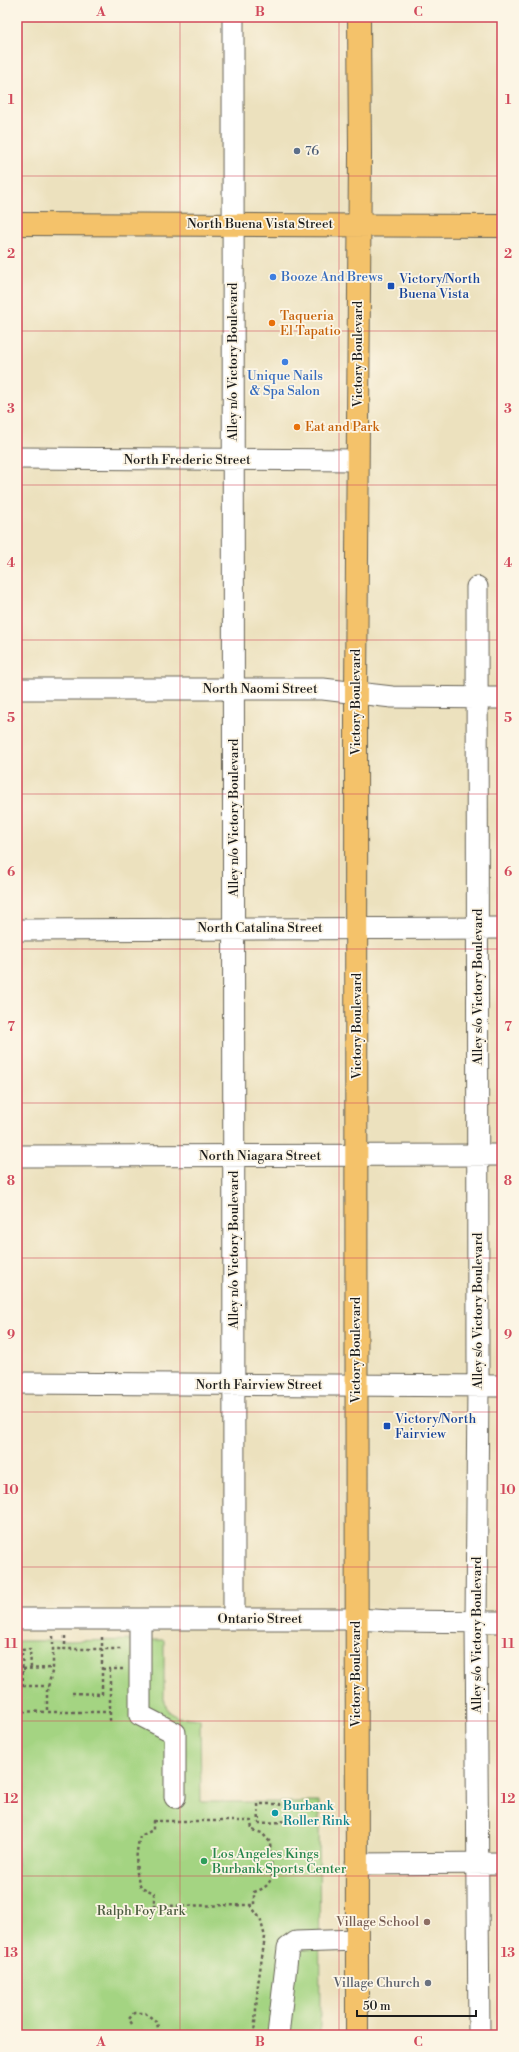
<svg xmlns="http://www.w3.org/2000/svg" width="519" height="2052" viewBox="0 0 519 2052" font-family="'Libre Bodoni',serif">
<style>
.green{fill:#a4d482;stroke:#60784f}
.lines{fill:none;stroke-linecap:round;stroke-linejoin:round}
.minor-casing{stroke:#656155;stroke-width:23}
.major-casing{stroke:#656155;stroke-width:24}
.path{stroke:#656155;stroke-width:2.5;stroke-dasharray:3 3;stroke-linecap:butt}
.minor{stroke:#fff;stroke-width:21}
.major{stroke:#f4c26a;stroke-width:22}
.grid{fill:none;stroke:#d1495b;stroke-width:1;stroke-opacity:0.55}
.service-dot{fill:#5c6f8a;stroke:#fcf5e5;stroke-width:1.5}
.shop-dot{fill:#3f7fe0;stroke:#fcf5e5;stroke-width:1.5}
.transit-dot{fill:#1a4fb4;stroke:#fcf5e5;stroke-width:1.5}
.food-dot{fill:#e8710a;stroke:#fcf5e5;stroke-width:1.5}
.culture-dot{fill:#0f9aa8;stroke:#fcf5e5;stroke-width:1.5}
.leisure-dot{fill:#2e9e5b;stroke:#fcf5e5;stroke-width:1.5}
.education-dot{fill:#8d6e63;stroke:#fcf5e5;stroke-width:1.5}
.worship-dot{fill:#6b7280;stroke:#fcf5e5;stroke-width:1.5}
.labels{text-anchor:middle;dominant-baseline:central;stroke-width:3.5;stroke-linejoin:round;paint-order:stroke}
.service-label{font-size:13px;fill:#4e5e75;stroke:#fcf5e5;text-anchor:start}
.street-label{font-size:13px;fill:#1c1c1c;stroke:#fcf5e5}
.shop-label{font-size:13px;fill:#366cbe;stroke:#fcf5e5;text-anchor:start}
.transit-label{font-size:13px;fill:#164399;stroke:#fcf5e5;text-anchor:start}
.food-label{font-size:13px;fill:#c56008;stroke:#fcf5e5;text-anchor:start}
.culture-label{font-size:13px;fill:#0d838f;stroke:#fcf5e5;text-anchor:start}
.leisure-label{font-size:13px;fill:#27864d;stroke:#fcf5e5;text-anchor:start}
.park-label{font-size:13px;fill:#4c5c40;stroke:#fcf5e5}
.education-label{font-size:13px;fill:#785e54;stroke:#fcf5e5;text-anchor:end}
.worship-label{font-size:13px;fill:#5b616d;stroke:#fcf5e5;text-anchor:end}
.neatline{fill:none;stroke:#d1495b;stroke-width:1.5}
.grid-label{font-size:13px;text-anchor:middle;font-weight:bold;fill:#d1495b}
</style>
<rect width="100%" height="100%" fill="#fcf5e5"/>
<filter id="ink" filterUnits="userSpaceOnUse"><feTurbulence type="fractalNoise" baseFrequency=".025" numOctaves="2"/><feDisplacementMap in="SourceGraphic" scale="8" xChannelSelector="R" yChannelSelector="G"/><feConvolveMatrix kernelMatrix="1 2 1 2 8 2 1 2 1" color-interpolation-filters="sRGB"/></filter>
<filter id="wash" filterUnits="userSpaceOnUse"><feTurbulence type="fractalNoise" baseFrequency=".012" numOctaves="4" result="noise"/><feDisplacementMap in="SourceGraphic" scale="16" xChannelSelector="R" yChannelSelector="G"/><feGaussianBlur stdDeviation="0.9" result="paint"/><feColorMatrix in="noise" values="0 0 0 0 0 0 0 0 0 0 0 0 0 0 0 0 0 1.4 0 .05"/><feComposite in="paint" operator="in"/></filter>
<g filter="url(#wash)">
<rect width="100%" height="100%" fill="#ece1be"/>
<path class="green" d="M164,1640v63l6,9 7,5 23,2 1,83h118l1,233h-303v-394z"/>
</g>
<g filter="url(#ink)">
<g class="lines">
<g class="minor-casing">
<path id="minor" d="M233,17l1,1602
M17,458l340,2
M477,587l1,799 -2,236 3,413
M17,689h306l69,8 110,1
M17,930l485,-2
M17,1156l485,-1
M17,1383l485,3
M17,1619h339l35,2 111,1
M140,1620v95l35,18v64
M356,1864l146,-1
M278,2035l10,-87 8,-6 61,-2"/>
</g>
<g class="major-casing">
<path id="major" d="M17,224l485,2
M357,2035l-1,-1343 4,-538 -1,-137"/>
</g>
<path class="path" d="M53,1636v13
M65,1636v13
M17,1669l36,-1
M102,1669h21
M110,1669v43h-63v-21l6,-23v-19h69
M17,1686h31
M23,1686l-1,-36 8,-1 1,19
M72,1693l30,1v-58
M17,1711l30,1
M110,1721v-9
M280,1806v-2h-22l1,19 23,-1v-2
M153,1821h98l1,9 10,3 8,9 2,34c-3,10 -9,13 -18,16v13l-100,1v-13l-13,-6c-7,-15 -5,-36 -1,-51l13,-6z
M250,1905l10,13 5,19 -7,47 -4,51
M132,2024l-3,-5 5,-6h11l12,9 2,13
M121,2035l1,-1"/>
<use href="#minor" class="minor"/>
<use href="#major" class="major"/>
</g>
</g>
<path class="grid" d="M180,17v2018M339,17v2018M17,176h485M17,331h485M17,485h485M17,640h485M17,794h485M17,949h485M17,1103h485M17,1258h485M17,1412h485M17,1567h485M17,1721h485M17,1876h485"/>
<circle class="service-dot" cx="297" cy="151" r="4"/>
<g class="shop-dot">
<circle cx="273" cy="277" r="4"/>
<circle cx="285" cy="362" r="4"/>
</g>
<g class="transit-dot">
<rect x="387" y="282" width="8" height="8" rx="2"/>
<rect x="383" y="1422" width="8" height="8" rx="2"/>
</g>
<g class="food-dot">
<circle cx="272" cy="323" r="4"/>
<circle cx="297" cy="427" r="4"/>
</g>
<circle class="culture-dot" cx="275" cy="1813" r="4"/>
<circle class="leisure-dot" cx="204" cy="1861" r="4"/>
<circle class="education-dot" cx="427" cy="1922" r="4"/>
<circle class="worship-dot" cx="428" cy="1983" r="4"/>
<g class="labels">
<g class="service-label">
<text x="305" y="151">76</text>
</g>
<g class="street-label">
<text x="260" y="224">North Buena Vista Street</text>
<text transform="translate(358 354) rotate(-90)">Victory Boulevard</text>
<text transform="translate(233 362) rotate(-90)">Alley n/o Victory Boulevard</text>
<text x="187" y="460">North Frederic Street</text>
<text x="260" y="689">North Naomi Street</text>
<text transform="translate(356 702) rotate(-90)">Victory Boulevard</text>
<text transform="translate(234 818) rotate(-90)">Alley n/o Victory Boulevard</text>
<text x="260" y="928">North Catalina Street</text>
<text transform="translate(478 987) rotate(-90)">Alley s/o Victory Boulevard</text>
<text transform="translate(357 1026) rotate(-90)">Victory Boulevard</text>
<text x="260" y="1156">North Niagara Street</text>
<text transform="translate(234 1250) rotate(-90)">Alley n/o Victory Boulevard</text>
<text transform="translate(478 1311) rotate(-90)">Alley s/o Victory Boulevard</text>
<text transform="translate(356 1350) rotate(-90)">Victory Boulevard</text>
<text x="259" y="1385">North Fairview Street</text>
<text x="260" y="1619">Ontario Street</text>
<text transform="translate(477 1635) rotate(-90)">Alley s/o Victory Boulevard</text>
<text transform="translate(356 1674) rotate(-90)">Victory Boulevard</text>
</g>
<g class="shop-label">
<text x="281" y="277">Booze And Brews</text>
<text x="285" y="376" text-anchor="middle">Unique Nails<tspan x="285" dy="15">&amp; Spa Salon</tspan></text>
</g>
<g class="transit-label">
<text x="399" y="279">Victory/North<tspan x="399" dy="15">Buena Vista</tspan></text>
<text x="395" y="1419">Victory/North<tspan x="395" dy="15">Fairview</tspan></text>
</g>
<g class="food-label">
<text x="280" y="316">Taqueria<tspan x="280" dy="15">El Tapatio</tspan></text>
<text x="305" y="427">Eat and Park</text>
</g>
<g class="culture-label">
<text x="283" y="1806">Burbank<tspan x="283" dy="15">Roller Rink</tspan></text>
</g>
<g class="leisure-label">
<text x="212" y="1854">Los Angeles Kings<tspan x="212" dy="15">Burbank Sports Center</tspan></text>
</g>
<g class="park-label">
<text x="141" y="1911">Ralph Foy Park</text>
</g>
<g class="education-label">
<text x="419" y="1922">Village School</text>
</g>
<g class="worship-label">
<text x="420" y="1983">Village Church</text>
</g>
</g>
<rect width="519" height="2052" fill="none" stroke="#fcf5e5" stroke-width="44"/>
<path d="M357 2010v6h119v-6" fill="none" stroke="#1c1c1c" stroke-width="2"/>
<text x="363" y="2010" font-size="12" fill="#1c1c1c" stroke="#fcf5e5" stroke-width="3" paint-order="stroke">50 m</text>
<rect x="22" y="22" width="475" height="2008" class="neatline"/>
<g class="grid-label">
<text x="101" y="16">A</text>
<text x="260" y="16">B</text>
<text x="418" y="16">C</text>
<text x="11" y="104">1</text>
<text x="508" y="104">1</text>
<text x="11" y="258">2</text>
<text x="508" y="258">2</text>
<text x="11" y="413">3</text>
<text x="508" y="413">3</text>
<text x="11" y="567">4</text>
<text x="508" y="567">4</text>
<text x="11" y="722">5</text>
<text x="508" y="722">5</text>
<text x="11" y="876">6</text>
<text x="508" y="876">6</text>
<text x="11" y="1031">7</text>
<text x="508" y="1031">7</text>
<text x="11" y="1185">8</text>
<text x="508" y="1185">8</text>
<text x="11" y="1339">9</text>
<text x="508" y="1339">9</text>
<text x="11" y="1494">10</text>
<text x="508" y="1494">10</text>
<text x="11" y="1648">11</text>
<text x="508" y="1648">11</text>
<text x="11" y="1803">12</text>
<text x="508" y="1803">12</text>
<text x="11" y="1957">13</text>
<text x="508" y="1957">13</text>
<text x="101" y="2046">A</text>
<text x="260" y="2046">B</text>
<text x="418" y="2046">C</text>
</g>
</svg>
